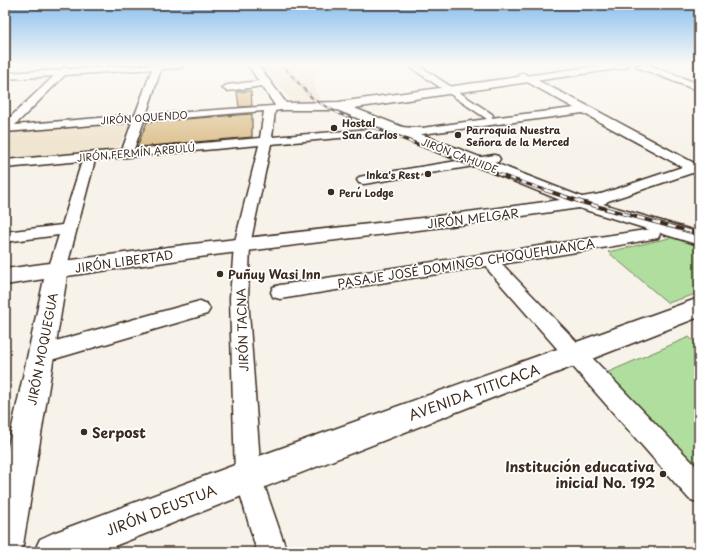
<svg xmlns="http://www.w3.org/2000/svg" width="704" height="557" viewBox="0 0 704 557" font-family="'Playpen Sans',sans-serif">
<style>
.built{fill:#f0e5d0}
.green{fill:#afde9e;stroke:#75845e}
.building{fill:#dec494;stroke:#3b2a1e}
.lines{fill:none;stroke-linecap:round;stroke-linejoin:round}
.street-casing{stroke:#3b2a1e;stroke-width:3}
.secondary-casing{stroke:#3b2a1e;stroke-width:3}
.street{fill:#fff;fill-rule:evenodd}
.secondary{fill:#fff;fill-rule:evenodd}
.rail-far2-casing{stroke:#3b2a1e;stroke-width:2.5}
.rail-far1-casing{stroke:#3b2a1e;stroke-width:3}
.rail-casing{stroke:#3b2a1e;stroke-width:4}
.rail-far2{stroke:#fff;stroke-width:1.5;stroke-dasharray:4.5;stroke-linecap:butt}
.rail-far1{stroke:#fff;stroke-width:2;stroke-dasharray:6;stroke-linecap:butt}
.rail{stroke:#fff;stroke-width:2.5;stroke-dasharray:8;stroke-linecap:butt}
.poi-dot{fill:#3b2a1e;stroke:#fff;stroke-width:1.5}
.labels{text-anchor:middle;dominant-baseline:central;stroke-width:3.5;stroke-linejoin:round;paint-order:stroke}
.far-street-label{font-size:10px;fill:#3b2a1e;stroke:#fff}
.far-poi-label{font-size:10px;font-weight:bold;fill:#3b2a1e;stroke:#fff;text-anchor:start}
.street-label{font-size:12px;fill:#3b2a1e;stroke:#fff}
.poi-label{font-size:12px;font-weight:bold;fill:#3b2a1e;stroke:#fff;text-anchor:start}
.near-street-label{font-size:14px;fill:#3b2a1e;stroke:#fff}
.near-poi-label{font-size:14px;font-weight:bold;fill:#3b2a1e;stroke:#fff;text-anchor:start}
</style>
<rect width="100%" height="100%" fill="#f8f3ea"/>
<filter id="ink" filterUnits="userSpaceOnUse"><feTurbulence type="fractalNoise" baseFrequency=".025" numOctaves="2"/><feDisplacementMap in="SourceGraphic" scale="8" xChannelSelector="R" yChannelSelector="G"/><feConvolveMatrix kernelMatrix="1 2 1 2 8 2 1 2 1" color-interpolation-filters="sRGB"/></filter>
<g filter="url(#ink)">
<path class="built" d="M263,65h65l-9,6 -5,9 1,12 6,7 -27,5z
M131,120l-13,29 -101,9 -4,4 -8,1v-29l5,-6z"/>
<path class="green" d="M678,236l21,6v51l-31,10 -60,-51z
M689,337l10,9v140l-102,-109z"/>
<path class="building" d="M251,91l1,15 -13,1 -2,-15z
M252,114v23l-115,10 10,-25z"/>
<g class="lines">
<g class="street-casing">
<path id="street" d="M146,65h38l-4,3 -19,1 -15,46 140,-10 1,2 -1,2 -11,2 -3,26 124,-10 26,1 65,-9 -77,-52 -1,-2h9l74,49 1,2 -2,2 83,-10 -54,-30 -1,-2 1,-2 3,-1 67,34 104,56 5,-1v13l-7,-2 -87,29 -5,1 -5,-1 -2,-3 2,-3 87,-29 -99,-54 -161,21 -26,-1 -125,11 -21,101 -2,53 13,178 26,76h-30l-22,-76 -5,-178 4,-53 25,-100 -164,15 -29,110 -3,4 -6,2 -6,-2 -3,-4 11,-35 -54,7v-10l57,-7 20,-64 -77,7v-8l117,-10 10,-28 -127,10v-10l49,-46 -49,3v-6l55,-3 5,-3 4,2zM152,69l-17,46 -120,10 50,-50zM264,111l-4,27 -126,11 10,-28z
M266,80l3,1 2,2 -2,2 -42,6 -5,-3 5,-3z
M494,155l4,1 2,3 -2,3 -134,22 -5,-1 -2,-3 2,-3 5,-1z
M652,229l6,1 2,4 -2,4 -44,8 -112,18 197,205v34l-10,-4 -200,-228 -2,-5 -207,33 -7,-2 -2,-5 2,-5 7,-2z
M200,301l7,3 3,5 -3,5 -166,49 -8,-3 -3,-6 3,-6 8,-3z"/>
</g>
<g class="secondary-casing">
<path id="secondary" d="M248,65h10l28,38 53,-1 265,-37h24l-1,2 -4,1 -269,40 228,89 18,-3 6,1 3,4 -3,4 -3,1 96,28v13l-120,-37 -112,16 -253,31 -147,21 -44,269 -3,7h-15v-92l39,-181 -39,6v-16l179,-24 238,-27 138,-18 -223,-90h-59z
M636,65h13l50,19v7l-62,-24z
M699,298v19l-600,235h-65l6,-13 13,-6 195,-73z"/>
</g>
<use href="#street" class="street"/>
<use href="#secondary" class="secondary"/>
<g class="rail-far2-casing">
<path id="rail-far2" d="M282,65l32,35 26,14 15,6"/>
</g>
<g class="rail-far1-casing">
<path id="rail-far1" d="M352,119l113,44 83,28"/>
</g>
<g class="rail-casing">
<path id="rail" d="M545,190l36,12 118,32"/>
</g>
<use href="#rail-far2" class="rail-far2"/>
<use href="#rail-far1" class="rail-far1"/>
<use href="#rail" class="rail"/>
</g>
</g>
<linearGradient id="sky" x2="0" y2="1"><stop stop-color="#88beee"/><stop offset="0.45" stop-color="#fcfaf6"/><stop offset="1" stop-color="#fcfaf6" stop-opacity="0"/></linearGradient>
<rect width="704" height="143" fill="url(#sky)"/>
<g class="poi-dot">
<circle cx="334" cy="128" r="4"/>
<circle cx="458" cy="135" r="4"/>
<circle cx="428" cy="174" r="4"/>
<circle cx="331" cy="192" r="4"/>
<circle cx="220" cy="274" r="4"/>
<circle cx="84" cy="432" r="4"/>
<circle cx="663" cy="474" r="4"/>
</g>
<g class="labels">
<g class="far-street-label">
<text transform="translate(144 117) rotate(-4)">JIRÓN OQUENDO</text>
<text transform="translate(136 152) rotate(-5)">JIRÓN FERMÍN ARBULÚ</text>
<text transform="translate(460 155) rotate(21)">JIRÓN CAHUIDE</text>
</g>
<g class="far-poi-label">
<text x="342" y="122">Hostal<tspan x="342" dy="12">San Carlos</tspan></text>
<text x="466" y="129">Parroquia Nuestra<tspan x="466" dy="12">Señora de la Merced</tspan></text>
<text x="420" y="174" text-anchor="end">Inka's Rest</text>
<text x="339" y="192">Perú Lodge</text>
</g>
<g class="street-label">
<text transform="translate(473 218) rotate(-7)">JIRÓN MELGAR</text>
<text transform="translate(124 261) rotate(-8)">JIRÓN LIBERTAD</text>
<text transform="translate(466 263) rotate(-9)">PASAJE JOSÉ DOMINGO CHOQUEHUANCA</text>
<text transform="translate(242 330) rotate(-92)">JIRÓN TACNA</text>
<text transform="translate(42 349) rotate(-79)">JIRÓN MOQUEGUA</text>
</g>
<g class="poi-label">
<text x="228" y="274">Puñuy Wasi Inn</text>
</g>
<g class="near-street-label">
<text transform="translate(474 392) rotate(-20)">AVENIDA TITICACA</text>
<text transform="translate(161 510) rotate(-21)">JIRÓN DEUSTUA</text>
</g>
<g class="near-poi-label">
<text x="92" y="432">Serpost</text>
<text x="655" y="466" text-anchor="end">Institución educativa<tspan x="655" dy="16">inicial No. 192</tspan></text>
</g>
</g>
<rect width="704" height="557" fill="none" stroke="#fff" stroke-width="20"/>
<rect x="10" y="10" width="684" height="537" fill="none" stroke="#3b2a1e" stroke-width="1.5" filter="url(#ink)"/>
</svg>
